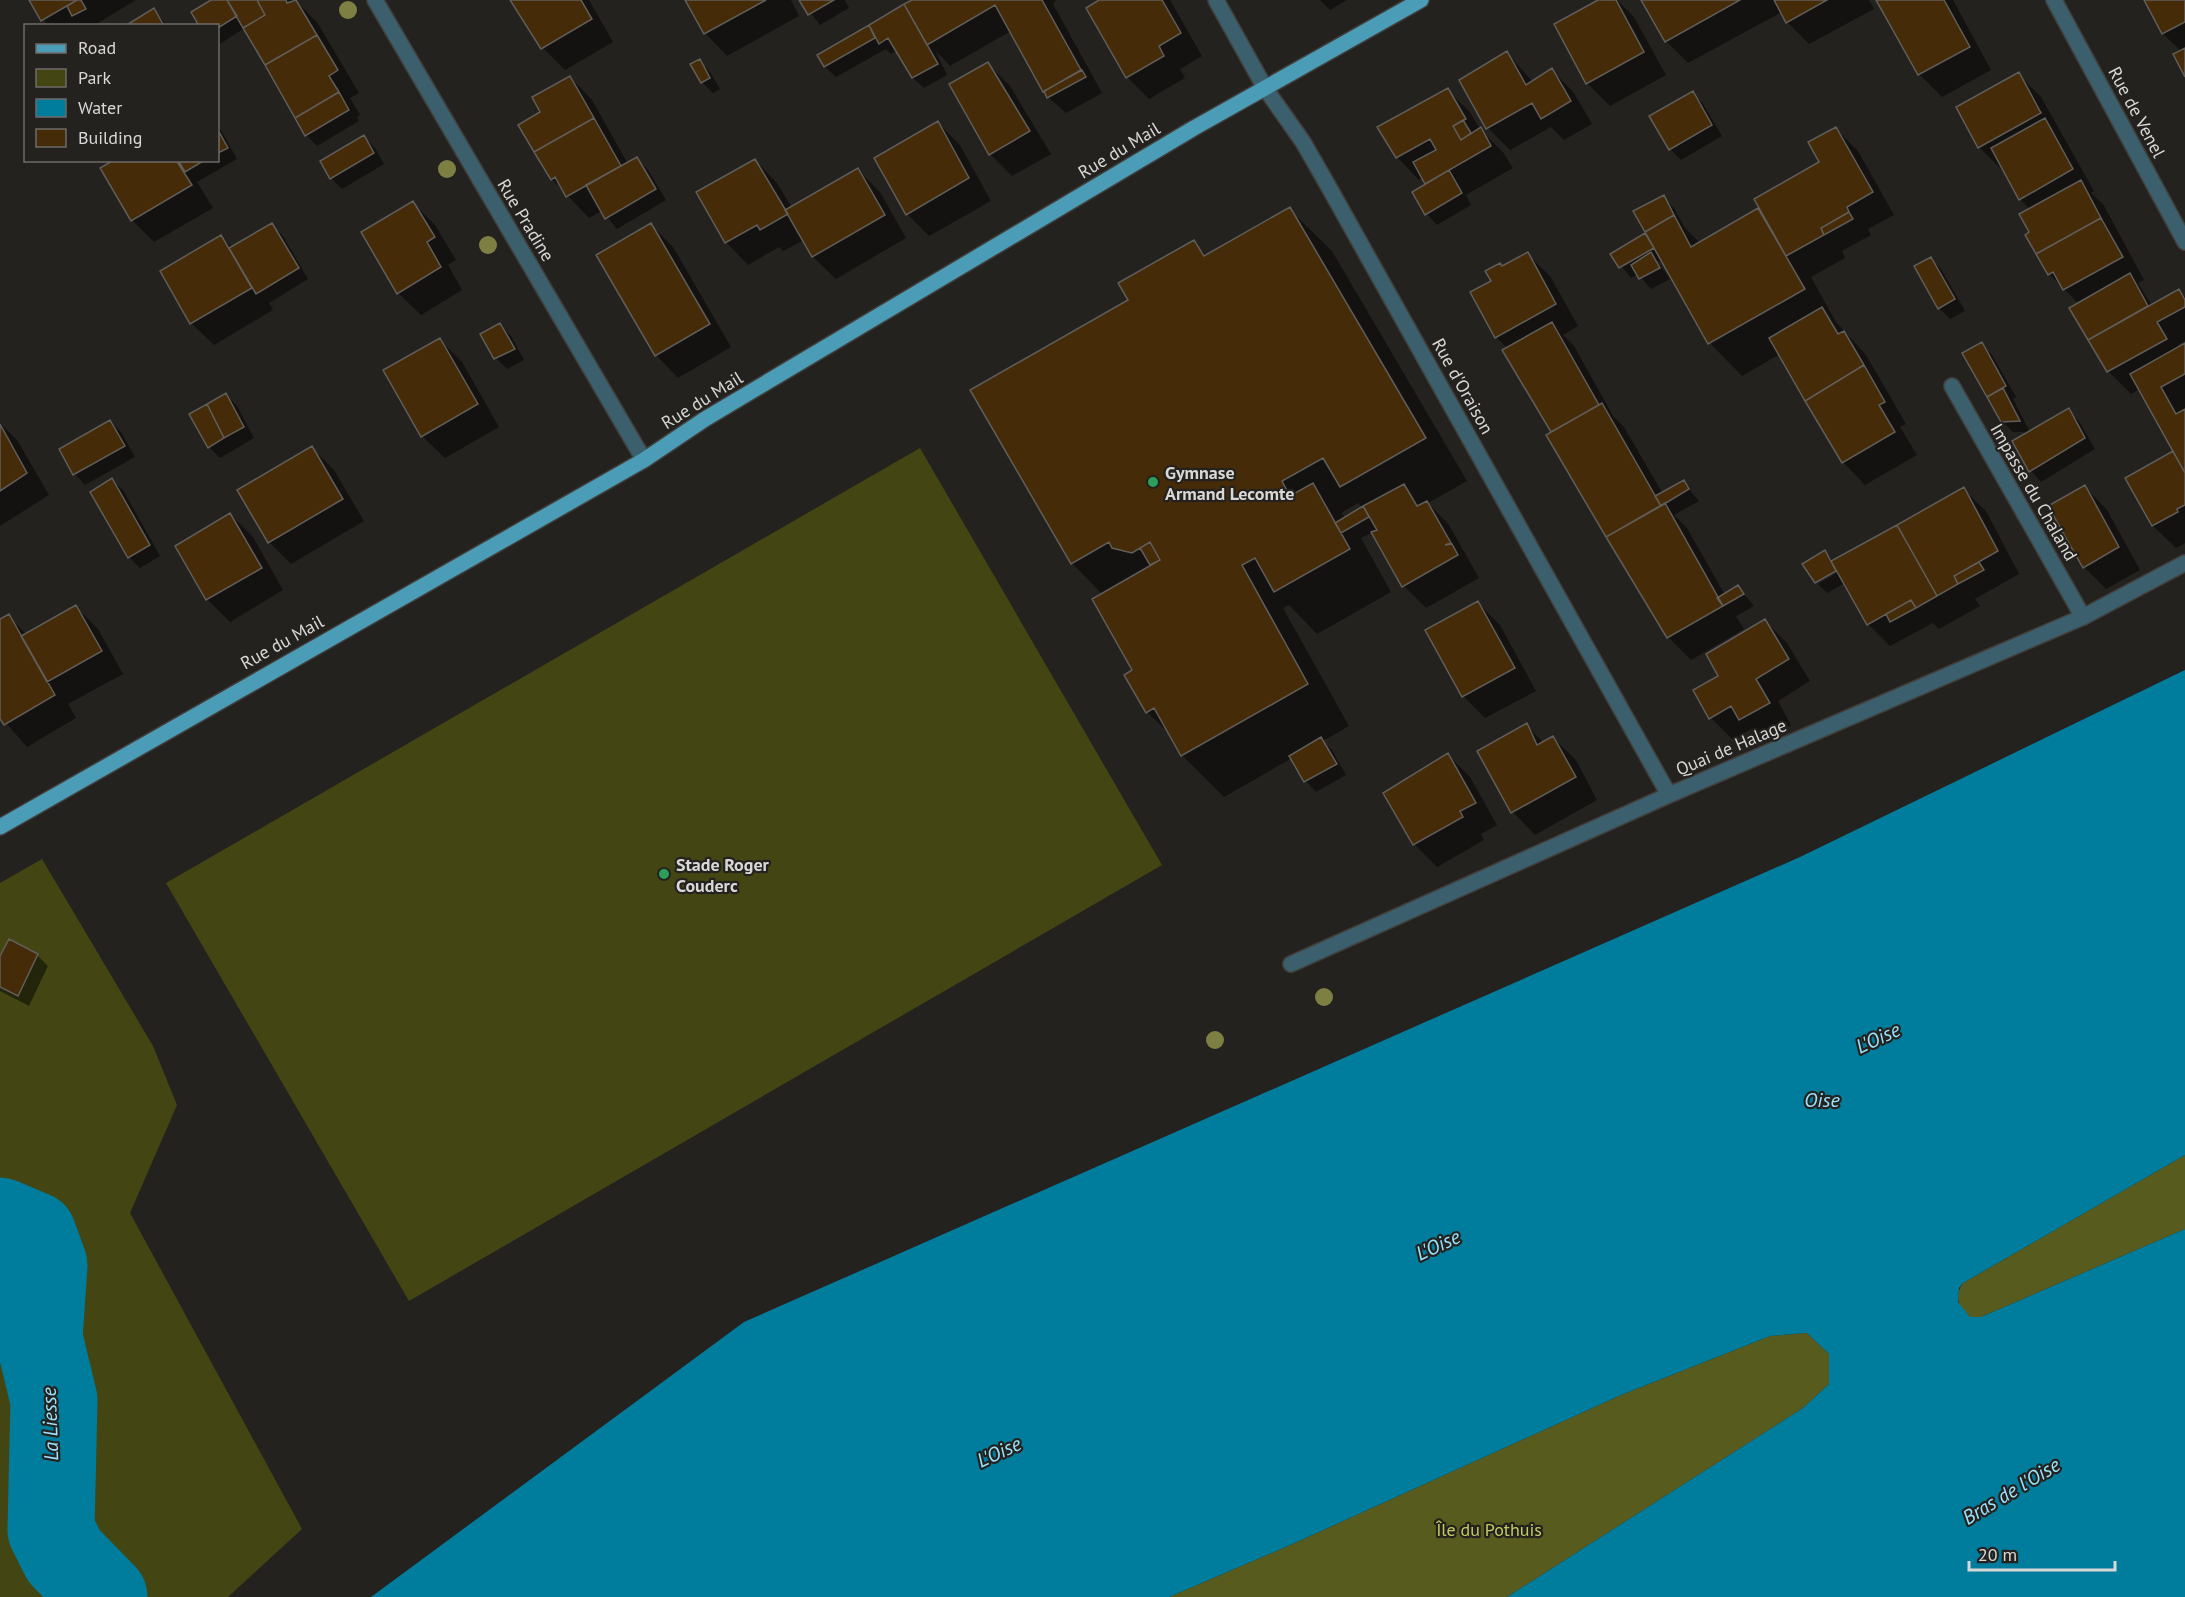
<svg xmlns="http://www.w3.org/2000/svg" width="2185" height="1597" viewBox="0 0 2185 1597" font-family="'PT Sans',sans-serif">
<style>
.green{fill:#434613}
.forest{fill:#585b1e}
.water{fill:#007d9d}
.shadow{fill:#0007;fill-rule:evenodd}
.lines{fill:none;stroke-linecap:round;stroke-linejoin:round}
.river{stroke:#007d9d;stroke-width:87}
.building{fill:#462b08;stroke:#605e5b;stroke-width:1.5}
.service-casing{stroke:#413f3c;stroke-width:18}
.minor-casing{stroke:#413f3c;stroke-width:18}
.primary-casing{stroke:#413f3c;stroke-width:18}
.service{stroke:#3b5f6c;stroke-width:15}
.minor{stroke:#3b5f6c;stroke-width:15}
.primary{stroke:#4b9cb6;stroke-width:15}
.tree{fill:#7d8042}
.leisure-dot{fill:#2e9e5b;stroke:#24221f;stroke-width:2}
.labels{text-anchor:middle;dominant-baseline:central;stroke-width:4.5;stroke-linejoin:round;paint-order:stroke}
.street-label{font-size:18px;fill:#dad8d7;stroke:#24221f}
.poi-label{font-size:18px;font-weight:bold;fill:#dad8d7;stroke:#24221f;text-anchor:start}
.park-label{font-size:18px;fill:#c5cc5f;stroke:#24221f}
.water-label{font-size:20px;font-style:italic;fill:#9be2fd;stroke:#24221f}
</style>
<rect width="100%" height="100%" fill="#24221f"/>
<path class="green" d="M920,448l242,417 -753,436 -243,-418z
M42,859l111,187 24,59 -47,108 172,316 -74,68h-228v-714z"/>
<path class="forest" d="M2185,1155v74l-204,88h-11c-12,-8 -16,-22 -7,-34z
M1807,1333l22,21v30l-26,24 -296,189h-338l119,-51 333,-151 149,-59z"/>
<path class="water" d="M2185,670v485l-222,128 -4,5 -1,14 12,15h11l204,-88v368h-678l296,-189 26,-24v-30l-22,-21 -37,3 -149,59 -333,151 -119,51h-798l373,-275 1056,-465z"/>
<path class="shadow" d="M31,0h105l-43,26h-45z
M215,0h80l22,22 42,71 -9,5 10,17 -3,2 2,4 -42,25 -11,-11 -61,-107 -27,17z
M512,0h77l24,42 -48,28 -22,-22z
M687,0h104l8,16 -72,40 -22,-23z
M801,0h44l4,8 -29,17z
M915,0h141l-3,4 49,89 -36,20 -18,-16 -37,-66 -61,35 -15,-16 12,25 -23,13 -11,-10 -16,-28 -6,4 -5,-5 -50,28 -11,-10 -6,-12z
M1102,0h68l32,56 -22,13 5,9 -36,21 -22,-22z
M1320,0h27l-17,10z
M1601,0h16l17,17 32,58 -56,31 -22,-22 -32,-59z
M1642,0h227l5,9 -65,35 -22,-22 -5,-10 -94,51 -22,-22z
M1878,0h75l38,70 -49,27 -23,-23z
M2145,0h40v72l-4,-21 -18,-17z
M154,10l13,16h-39z
M1507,53l26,29 19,-12 22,23 18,31 -28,16 -13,-13 -41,23 -22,-22z
M700,61l10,11 10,17 -7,4 -11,-11z
M988,64l22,22 41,68 -39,22 -22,-22z
M2018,74l23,23 53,94 -3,2 12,11 41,76 -6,3 14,23 27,-15 6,6v44l-7,4 1,2 6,-3v64l-2,1 2,3v131l-9,5 -23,-22 -26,-48 48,-27 -35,-62 -9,5 -23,-23 -37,-63 8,-4 -30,-30 -18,-42 -1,-23 -10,-10 -17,-31 -2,1 -22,-22z
M570,77l22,23 36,64 9,-5 11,11 18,30 -49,29 -15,-18 -13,7 -37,-39 -10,-66z
M1447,90l23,22 10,18 23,22 10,16 -47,27 5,10 -34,20 -10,-11 1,-30 -5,-7 -4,3 -22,-23 -18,-30z
M1692,93l11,11 19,32 -41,24 -11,-11z
M938,123l22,22 31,56 -62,35 -22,-22z
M218,125l19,34 -40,23 16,26 -59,34 -22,-22 -15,-60h101z
M1835,128l23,23 36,64 -26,14 3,6 -29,16 3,7 -34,19 25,45 30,33 40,69 -6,3 17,28 -52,30 -22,-23 -63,-108 -38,22 -32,-33 -48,-83 -4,2 12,17 -19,10 -13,-15 -7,4 -19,-24 35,-20 16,-37 11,11 11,20 15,15 58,-33 5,5 58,-53z
M364,137l11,11 9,16 -42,25 -11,-11z
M755,160l22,23 15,25 66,-38 22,22 26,46 -70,41 -23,-22 -9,-17 -21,11 -4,-4 -31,18 -22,-23 -28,-50z
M413,203l22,22 21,35 -8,5 14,25 -41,25 -23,-22z
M1289,209l43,42 135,230 -39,22 21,22 30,53 -53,30 -22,-22 -31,-54 -12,6 30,54 -74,42 -28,-29 -6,3 66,118 -26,15 9,9 14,25 -30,17 -10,-11 -14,-23 -68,39 -42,-42 -11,-20 -24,-23 -44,-117 -31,-32 58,-263 64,-58 13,14zM1358,503l5,5 -17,10 -5,-5z
M272,225l11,11 25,43 -39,24 4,7 -59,35 -23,-22 30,-86 11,11z
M651,225l22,22 58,100 -53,31 -22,-23 -58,-100z
M1527,254l23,22 28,50 -15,9 11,11 39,70 11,11 39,67 20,-12 16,19 -25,14 13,13 38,67 13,-8 16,19 -18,10 8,13 -53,31 -23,-23 -120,-201 5,-3 -49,-82 4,-2 -11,-11 -25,-45 22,-11 9,-14z
M1930,258l11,11 24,42 -15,8 -11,-11z
M500,325l11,11 13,24 -17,9 -11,-11 -14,-23z
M440,340l22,22 37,65 -54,31 -23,-22z
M1981,344l11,11 24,42 -3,2 17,33h-17l-11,-11 -38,-67z
M226,395l11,11 17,32 -34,20 -11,-11z
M2068,410l11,11 16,28 -54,33 -10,-11z
M110,421l11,11 14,25 -50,28 -10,-11 -14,-25z
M0,423l17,17 32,55 -49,31z
M312,448l22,22 30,51 -73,43 -22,-22z
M112,480l11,10 37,66 -20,12 -11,-11z
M2085,487l22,23 33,60 -34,19 -22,-22z
M1963,489l23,22 33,63 -44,25 5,7 -41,23 -6,-6 -43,23 -22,-22 -23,-41 -18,10 -9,-9 25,-15 -1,-3 -25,17 -12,-19 19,-12 10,9z
M230,514l23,23 30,53 -53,32 -23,-23 -30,-52z
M1478,603l22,22 36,66 -51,27 -22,-22z
M76,607l22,22 25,45 -55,30 8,14 -49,29 -27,-31v-95l8,-5 19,19z
M1765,621l22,22 23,38 -32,20 13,24 -29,16 -11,-12 -18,11 -22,-22 9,-41z
M1526,725l18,18 9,-5 23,22 21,40 -62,35 -22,-23 -34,-60z
M1448,755l22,22 27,48 -16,9 3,6 -47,27 -23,-23 -29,-51z
M37,955l11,11 -19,40 -29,-15v-31z"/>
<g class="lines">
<path class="river" d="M0,1221l33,14 11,30 -5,73 15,62 -3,130 13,26 40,41"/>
</g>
<path class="building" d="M29,0h48l-36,21z
M77,0h4l5,9 -14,7 -5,-10z
M211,0h16l10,16 -19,12v-2h-19l-8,-14z
M227,0h30l8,15 -22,13z
M257,0h29l1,3 9,-3 21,35 -52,30 -22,-37 22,-13z
M510,0h71l11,19 -51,30z
M685,0h81l-62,34z
M799,0h35l-26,15z
M912,0h130l39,70 -38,22 -48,-87 -68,40 -23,-41z
M1099,0h63l19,33 -22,13 5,10 -38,22 -40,-70z
M1598,0h18l28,52 -58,32 -32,-60z
M1641,0h99l-75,42z
M1774,0h53l-41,23z
M1876,0h68l26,47 -52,28z
M2144,0h41v22l-23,12z
M904,4l34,60 -26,14 -24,-40 -9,6 -10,-19z
M154,8l10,18h-39z
M869,25l6,13 -51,29 -7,-12z
M317,35l21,35 -9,6 10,16 -44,26 -30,-53z
M2185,48v29l-12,-23z
M1507,51l19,34 26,-17 19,33 -30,18 -9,-16 -46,26 -27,-49z
M700,59l10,19 -9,5 -11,-19z
M988,62l42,69 -41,24 -40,-71z
M1082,70l4,7 -39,21 -3,-7z
M2019,72l22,41 -63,35 -22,-41z
M570,76l24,42 -60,34 -16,-27 22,-13 -8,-15z
M1448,88l18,31 -13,7 8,14 20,-13 10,19 -66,38 -12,-22 23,-12 -6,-11 -34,19 -19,-31z
M1693,91l19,34 -43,25 -20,-34z
M339,92l10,18 -44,26 -10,-18z
M594,118l27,48 -55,31 -11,-20 -4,3 -17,-28z
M2045,118l28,51 -54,31 -28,-52z
M1463,120l8,13 -10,7 -8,-14z
M938,121l31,57 -63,37 -32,-57z
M1836,127l37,65 -26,15 2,5 -28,16 3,7 -38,21 -32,-57 65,-37 -11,-20z
M218,130l10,18 -10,5z
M364,135l10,18 -44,26 -10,-18z
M637,157l19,32 -51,30 -19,-34z
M755,159l33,55 -28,16 -3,-5 -32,18 -29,-51z
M114,160h62l16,25 -61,36 -31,-53z
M178,160h27l-20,12z
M858,168l27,47 -73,42 -27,-47z
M1449,170l13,23 -37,22 -13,-23z
M2081,180l20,38 -65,36 -11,-19 4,-3 -10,-18z
M1664,195l10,20 -29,17 -12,-21z
M413,201l22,36 -8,5 14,25 -44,27 -36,-62z
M1290,207l136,231 -86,49 -17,-29 -41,23 8,15 23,-13 37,66 -76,43 -19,-34 -13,7 66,119 -127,72 -27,-48 -8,5 -22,-38 8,-5 -40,-71 68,-39 -10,-18 -18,11 -20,-5 -3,-6 -38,22 -101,-174 158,-90 -10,-17 76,-43 10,16z
M1758,208l47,81 -97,55 -63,-112 29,-17 17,32z
M1849,212l4,7 -29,16 -3,-7z
M2101,218l22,39 -60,33 -10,-18 -5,3 -12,-21z
M272,223l27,45 -43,26 -27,-46z
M651,223l59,101 -55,32 -59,-101z
M1645,233l9,15 -35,20 -9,-14z
M221,235l31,53 -62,36 -30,-53z
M1528,252l28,52 -61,34 -25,-46 21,-11 -6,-10 15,-8 2,3z
M1651,252l9,16 -21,11 -8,-14z
M1931,257l24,42 -17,10 -24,-43z
M2130,273l18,33 -60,34 -19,-32z
M2179,289l6,11v7l-28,15 10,17 -60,33 -19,-32z
M1822,307l16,27 6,-3 20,34 -59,36 -36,-63z
M1552,322l47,83 -48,27 -49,-82z
M500,323l15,26 -21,10 -14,-25z
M440,338l38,66 -57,33 -38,-67z
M1982,342l24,44 -19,11 -25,-44z
M2185,343v31l-24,13 15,27 9,-5v64l-55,-99z
M1864,365l21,37 -6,3 16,27 -53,31 -37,-62z
M2003,388l17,33 -19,1 -14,-25z
M226,393l18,34 -20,11 -17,-34z
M1602,403l59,103 -55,31 -60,-102z
M207,404l17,34 -16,10 -19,-34z
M2069,408l16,30 -56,34 -17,-31z
M110,420l15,26 -52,29 -14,-26z
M0,424l27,49 -27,18z
M312,446l31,53 -75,44 -31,-53z
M2173,451l12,22v32l-8,4 1,3 -26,14 -27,-48z
M112,478l38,67 -22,13 -38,-66z
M1684,480l5,9 -28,17 -6,-10z
M1404,484l13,22 10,-5 24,42 -6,2 7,-1 6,11 -56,32 -31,-55 6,-2 -14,-24z
M2085,485l34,62 -36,21 -35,-62z
M1964,487l34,64 -44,25 4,8 -21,12 -40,-71z
M1665,503l58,103 -56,32 -61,-101z
M1363,506l6,11 -28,16 -6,-10z
M230,513l32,55 -56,32 -31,-54z
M1897,525l40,71 -21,12 -5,-8 -44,25 -36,-64z
M1150,542l10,18 -10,5 -10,-17z
M1825,550l11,21 -21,12 -13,-19z
M1979,562l5,8 -26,14 -4,-8z
M1738,585l6,9 -21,12 -6,-8z
M1911,600l5,8 -26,14 -4,-8z
M1478,601l37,67 -53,29 -37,-67z
M76,605l26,46 -55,31 -26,-46z
M9,614l46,81 -51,30 -4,-6v-100z
M1765,619l24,40 -33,20 14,24 -31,17 -8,-14 -22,13 -16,-29 25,-14 -12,-22z
M1527,723l10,22 16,-9 23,41 -65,36 -34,-62z
M1321,737l16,27 -33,18 -15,-26z
M1448,753l28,50 -16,8 3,6 -50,28 -30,-52z
M9,939l29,15 -20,42 -18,-9v-31z"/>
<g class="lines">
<g class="service-casing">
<path id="service" d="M1952,386l131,231"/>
</g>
<g class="minor-casing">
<path id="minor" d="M375,0l269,460
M1216,0l49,88 38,54 23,40 343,613
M2054,0l131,242
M1291,964l378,-169 414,-178 102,-54"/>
</g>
<g class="primary-casing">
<path id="primary" d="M0,827l644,-367 61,-41 489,-291 227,-128"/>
</g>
<use href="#service" class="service"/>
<use href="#minor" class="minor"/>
<use href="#primary" class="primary"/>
</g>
<g class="tree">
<circle cx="348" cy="10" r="9"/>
<circle cx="447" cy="169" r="9"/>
<circle cx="488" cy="245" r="9"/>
<circle cx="1324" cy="997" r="9"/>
<circle cx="1215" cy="1040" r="9"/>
</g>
<g class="leisure-dot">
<circle cx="1153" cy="482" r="6"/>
<circle cx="664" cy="874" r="6"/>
</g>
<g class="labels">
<g class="street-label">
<text transform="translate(2137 112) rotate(62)">Rue de Venel</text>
<text transform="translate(1119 150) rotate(-31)">Rue du Mail</text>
<text transform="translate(526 220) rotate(59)">Rue Pradine</text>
<text transform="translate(1463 386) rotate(61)">Rue d'Oraison</text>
<text transform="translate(702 400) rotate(-32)">Rue du Mail</text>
<text transform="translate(2034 492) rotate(60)">Impasse du Chaland</text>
<text transform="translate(282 642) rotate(-29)">Rue du Mail</text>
<text transform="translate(1731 747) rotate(-23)">Quai de Halage</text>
</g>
<g class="poi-label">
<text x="1165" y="472">Gymnase<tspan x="1165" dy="21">Armand Lecomte</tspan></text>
<text x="676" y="864">Stade Roger<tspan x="676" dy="21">Couderc</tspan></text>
</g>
<g class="park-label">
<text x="1489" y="1529">Île du Pothuis</text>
</g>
<g class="water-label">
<text transform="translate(1878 1038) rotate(-25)">L'Oise</text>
<text x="1822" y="1100">Oise</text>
<text transform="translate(1438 1245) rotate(-25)">L'Oise</text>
<text transform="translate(50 1424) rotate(-92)">La Liesse</text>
<text transform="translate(999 1452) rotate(-25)">L'Oise</text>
<text transform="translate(2011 1491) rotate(-31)">Bras de l'Oise</text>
</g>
</g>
<rect x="24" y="24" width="195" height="138" fill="#24221f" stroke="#6d6b69" stroke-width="1.5"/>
<rect x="36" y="44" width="30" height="9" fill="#4b9cb6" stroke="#6d6b69" stroke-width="1.5"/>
<text x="78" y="54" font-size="18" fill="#dad8d7">Road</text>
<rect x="36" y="69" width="30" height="18" fill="#434613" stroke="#6d6b69" stroke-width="1.5"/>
<text x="78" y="84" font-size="18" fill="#dad8d7">Park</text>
<rect x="36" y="99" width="30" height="18" fill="#007d9d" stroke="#6d6b69" stroke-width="1.5"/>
<text x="78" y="114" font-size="18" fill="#dad8d7">Water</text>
<rect x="36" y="129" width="30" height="18" fill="#462b08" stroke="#6d6b69" stroke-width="1.5"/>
<text x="78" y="144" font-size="18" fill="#dad8d7">Building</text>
<path d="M1969 1561v9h146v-9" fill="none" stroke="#dad8d7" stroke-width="3"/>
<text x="1978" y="1561" font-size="18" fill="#dad8d7" stroke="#24221f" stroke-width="4.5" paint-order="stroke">20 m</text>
</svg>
